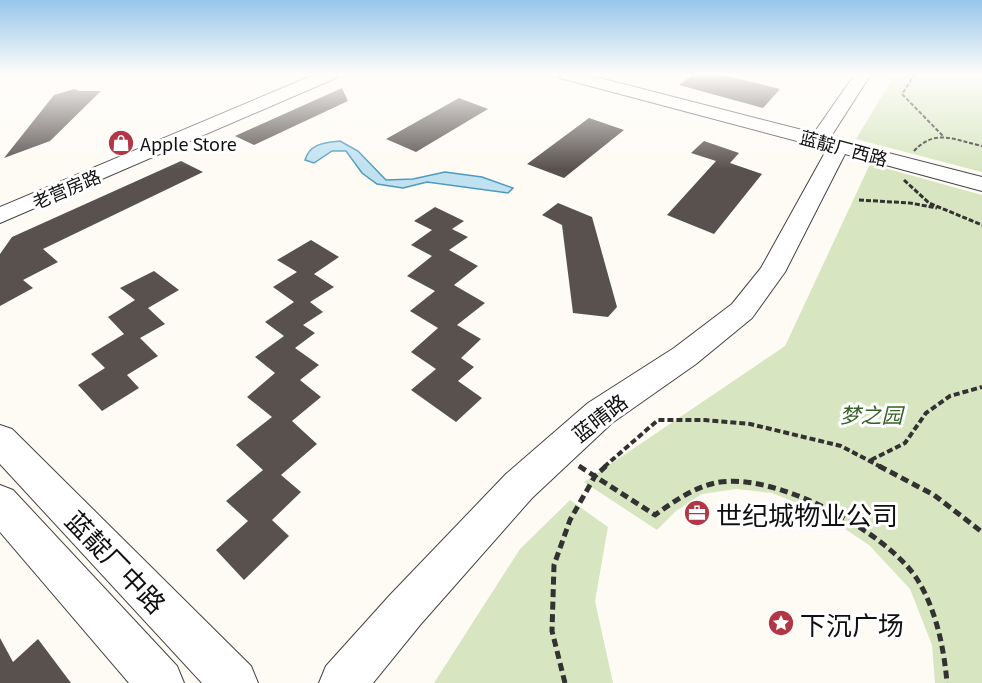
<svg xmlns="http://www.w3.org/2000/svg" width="982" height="683" viewBox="0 0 982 683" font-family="Georgia,'Noto Sans SC',serif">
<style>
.green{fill:#d7e6c1}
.water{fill:#bfe1f0;stroke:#4e9abf;stroke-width:1.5}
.building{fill:#58514e}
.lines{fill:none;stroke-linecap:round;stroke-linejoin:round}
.minor-casing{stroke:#434343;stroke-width:2}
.path-far3{stroke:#323232;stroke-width:2;stroke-dasharray:4 2;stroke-linecap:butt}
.path-far2{stroke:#323232;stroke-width:3;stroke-dasharray:5 2;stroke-linecap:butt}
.path-far1{stroke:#323232;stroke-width:4;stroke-dasharray:6 3;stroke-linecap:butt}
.path{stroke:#323232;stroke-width:5;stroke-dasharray:8 4.5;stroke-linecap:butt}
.minor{fill:#fff;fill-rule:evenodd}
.labels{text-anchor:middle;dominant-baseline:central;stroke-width:6;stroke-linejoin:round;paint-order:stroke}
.far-poi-label{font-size:18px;fill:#101010;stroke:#fff;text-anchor:start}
.far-street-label{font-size:18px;fill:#101010;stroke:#fff}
.park-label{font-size:21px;font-style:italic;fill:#376227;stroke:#fff}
.street-label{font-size:21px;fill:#101010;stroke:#fff}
.near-poi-label{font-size:26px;fill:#101010;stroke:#fff;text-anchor:start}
.near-street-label{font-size:26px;fill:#101010;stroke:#fff}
</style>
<rect width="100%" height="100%" fill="#fefbf5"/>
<path class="green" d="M895,74h87v98l-126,-33z
M870,164l112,31v488h-47l-3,-38 -22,-56 -41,-44 -48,-32 -49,-20 -36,-4 -34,5 -26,17 -19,19 -73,-48 201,-136z
M570,500l38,27 -13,74 18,82h-179l86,-134z"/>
<path class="water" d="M340,141l18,10 28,29 27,-1 32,-7 37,5 31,11 -5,5 -81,-11 -24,6 -26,-4 -15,-11 -16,-22h-14l-18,12 -9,-3c5,-17 20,-17 35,-19z"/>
<path class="building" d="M694,74h25l61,15 -17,19 -84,-23z
M342,88l6,13 -94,44 -19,-9z
M74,89l6,2h21l-51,50 -46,17 50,-63z
M459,98l29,11 -72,43 -30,-13z
M589,118l35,12 -60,48 -37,-14z
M704,141l35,12 -9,10 32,11 -48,60 -47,-19 49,-54 -25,-8z
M181,161l22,11 -160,77 15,13 -35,18 10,8 -33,18v-52l12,-17z
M558,203l34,14 25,90 -9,10 -35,-4 -11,-88 -20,-10z
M435,207l29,14 -12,8 16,8 -19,13 29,16 -24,19 31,18 -28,22 24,14 -20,19 13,9 -16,14 24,17 -26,24 -45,-32 25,-21 -25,-17 27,-24 -28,-17 25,-20 -28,-15 25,-20 -21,-11 21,-15 -18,-9z
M311,240l28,17 -25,17 20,13 -24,15 13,10 -20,13 12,8 -20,15 24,17 -19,15 21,17 -29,24 25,23 -36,31 20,17 -29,28 17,16 -45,44 -28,-30 32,-29 -22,-20 37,-31 -27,-25 36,-28 -25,-20 28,-24 -20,-16 29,-21 -19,-14 29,-20 -21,-15 24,-15 -20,-12z
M154,271l25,19 -31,18 17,16 -25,14 18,18 -31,19 12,13 -37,23 -24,-26 27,-17 -14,-14 33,-20 -16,-17 27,-17 -15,-12z
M0,638l13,24 25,-23 33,44h-71z"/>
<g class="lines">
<g class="minor-casing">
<path id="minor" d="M316,74h22l-2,4 -336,145v-16z
M558,74h26l230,59 41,-59h16l-41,64 152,39v14l-137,-37 -60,118 -33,46 -56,46 -84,59 -80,75 -112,127 -47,58h-54l7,-17 64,-71 116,-121 82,-71 86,-55 58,-44 29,-36 66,-119 -267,-71z
M0,425l12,4 239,237 7,17h-56l-202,-219z
M0,485l13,5 164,176 7,17h-55l-129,-151z"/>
</g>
<path class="path-far3" d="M915,74l-13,20 41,42
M914,151c21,-23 41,-11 68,-5"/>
<path class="path-far2" d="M904,180l25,23 53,22
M859,200l51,3 27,5"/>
<path class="path-far1" d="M871,460l34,-17 21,-30 24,-17 32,-9
M579,466l2,1
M604,467l54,-47h47l45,4 91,22 40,21"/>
<path class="path" d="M579,466l76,49c18,-13 38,-27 60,-32 57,-13 171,48 202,96 19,30 27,69 30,104
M879,466l55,29 48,37
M565,683l-13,-52 2,-66 16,-45 25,-44 11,-10"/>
<use href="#minor" class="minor"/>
</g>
<linearGradient id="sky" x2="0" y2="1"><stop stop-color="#97c6eb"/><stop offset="0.44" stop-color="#fffdfa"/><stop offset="1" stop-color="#fffdfa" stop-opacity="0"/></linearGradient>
<rect width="982" height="169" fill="url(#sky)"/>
<defs>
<g id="shop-disc" transform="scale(1.35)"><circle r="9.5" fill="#b23746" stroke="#fff"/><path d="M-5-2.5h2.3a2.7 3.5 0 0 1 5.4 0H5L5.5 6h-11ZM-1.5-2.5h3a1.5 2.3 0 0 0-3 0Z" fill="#fff"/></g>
<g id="office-disc" transform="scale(1.35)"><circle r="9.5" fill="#b23746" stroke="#fff"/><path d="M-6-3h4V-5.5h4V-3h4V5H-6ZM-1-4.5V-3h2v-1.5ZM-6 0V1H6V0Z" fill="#fff"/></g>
<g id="sight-disc" transform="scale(1.35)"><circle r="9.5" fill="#b23746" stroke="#fff"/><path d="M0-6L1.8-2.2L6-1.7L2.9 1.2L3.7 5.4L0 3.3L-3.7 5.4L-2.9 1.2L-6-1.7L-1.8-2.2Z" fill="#fff"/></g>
</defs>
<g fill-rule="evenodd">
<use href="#shop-disc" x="121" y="143"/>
<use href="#office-disc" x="697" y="513"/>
<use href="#sight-disc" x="781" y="623"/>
</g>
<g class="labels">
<g class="far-poi-label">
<text x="140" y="143">Apple Store</text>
</g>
<g class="far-street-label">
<text transform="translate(844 147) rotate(15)">蓝靛厂西路</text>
<text transform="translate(66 188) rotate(-23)">老营房路</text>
</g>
<g class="park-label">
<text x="871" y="414">梦之园</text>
</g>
<g class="street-label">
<text transform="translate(599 417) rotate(-38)">蓝晴路</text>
</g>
<g class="near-poi-label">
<text x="716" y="513">世纪城物业公司</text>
<text x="800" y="623">下沉广场</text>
</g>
<g class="near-street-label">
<text transform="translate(117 561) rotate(46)">蓝靛厂中路</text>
</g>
</g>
</svg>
